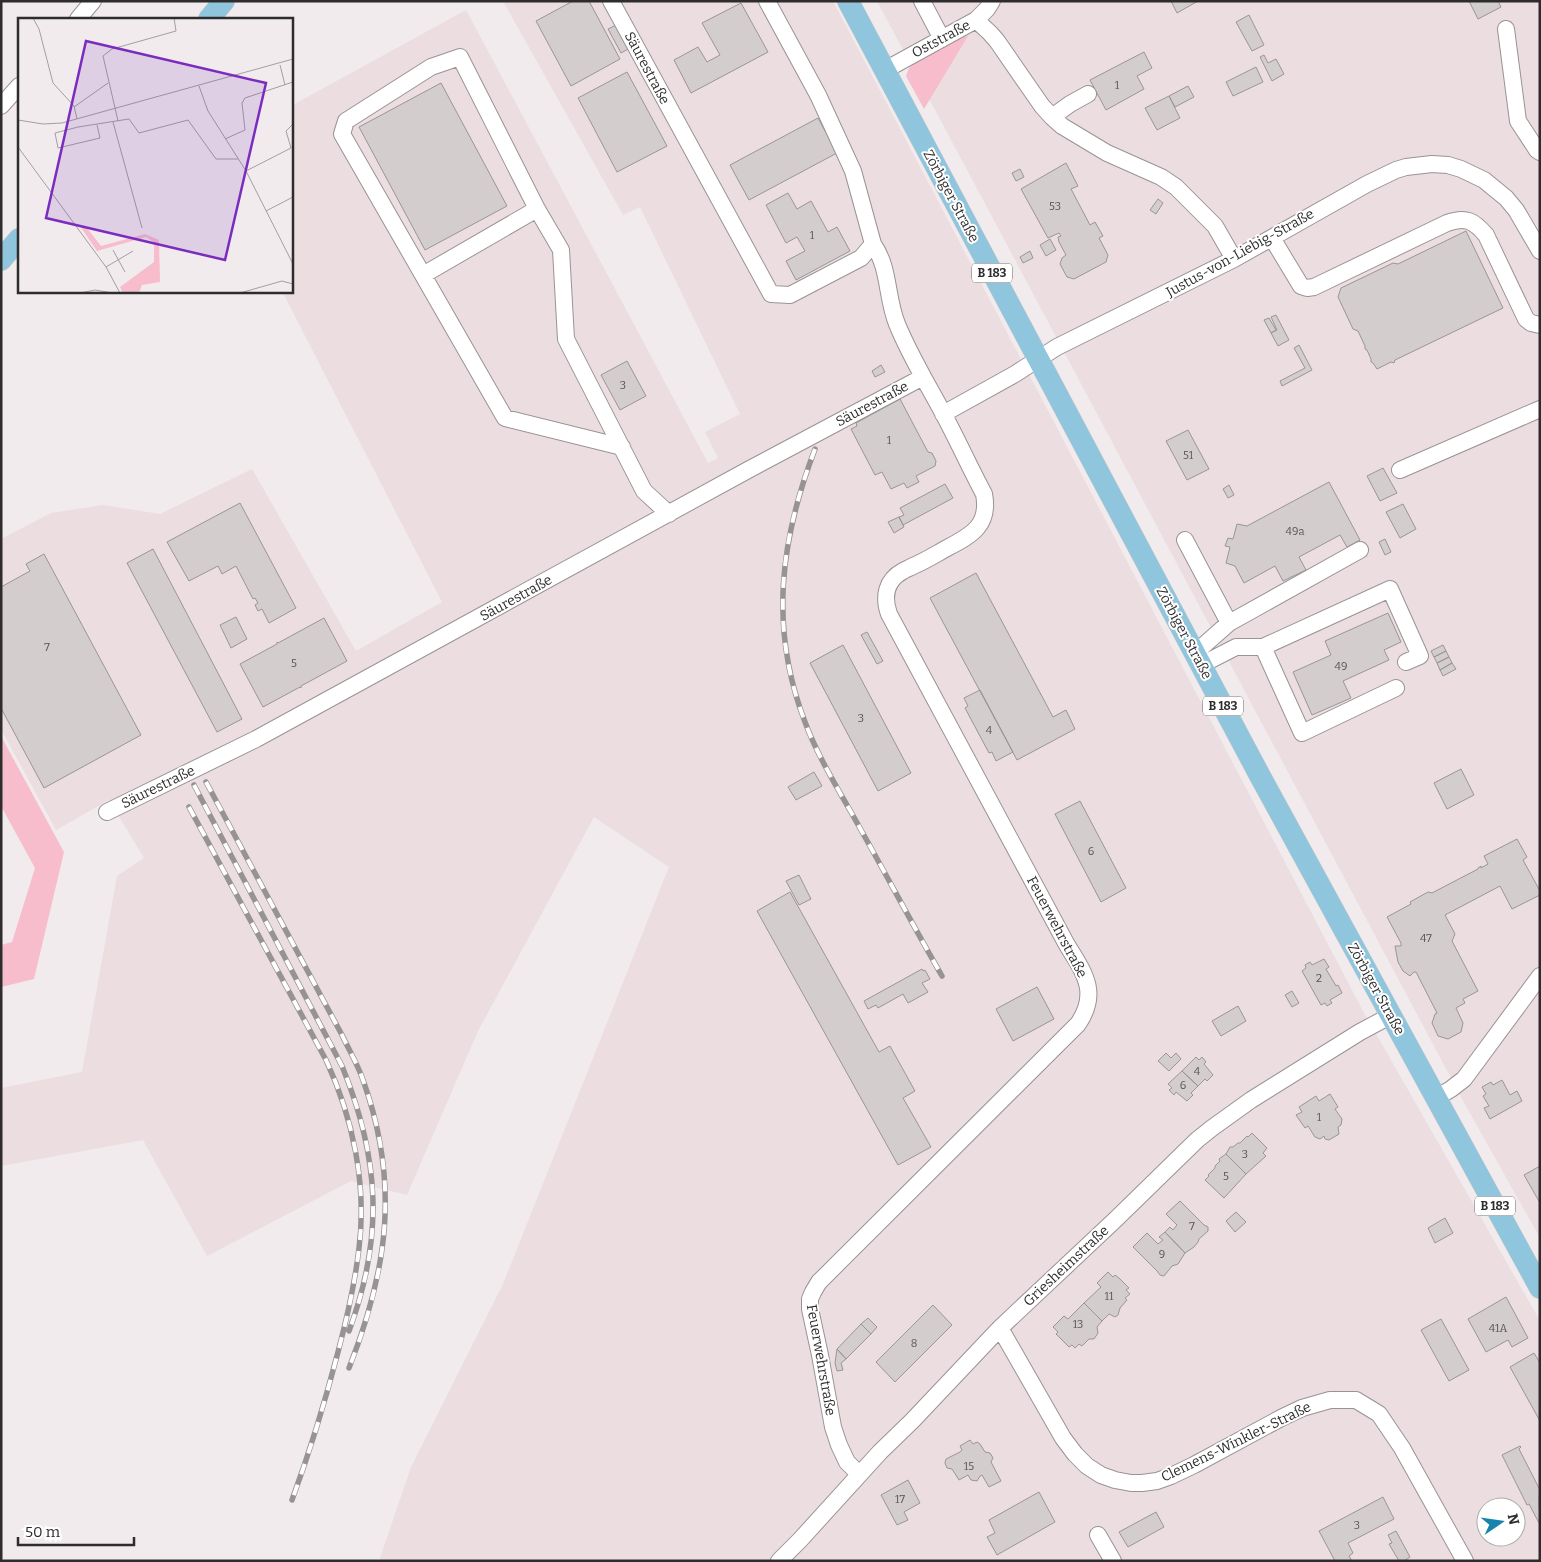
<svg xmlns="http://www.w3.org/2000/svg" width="1541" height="1562" viewBox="0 0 1541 1562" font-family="Bitter,serif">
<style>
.built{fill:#ebdde0;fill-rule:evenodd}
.green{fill:#f7bdcc}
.building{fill:#d3cdce;stroke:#9a9596}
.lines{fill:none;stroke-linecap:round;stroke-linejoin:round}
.minor-casing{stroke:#999395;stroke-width:18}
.major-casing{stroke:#c9c8c8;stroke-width:22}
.minor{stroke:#fff;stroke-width:16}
.major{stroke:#8fc5dd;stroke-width:21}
.rail-casing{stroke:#979394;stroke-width:5.5}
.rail{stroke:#fff;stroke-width:4;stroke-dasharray:11;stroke-linecap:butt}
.labels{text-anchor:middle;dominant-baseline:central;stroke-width:4;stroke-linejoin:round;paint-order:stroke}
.number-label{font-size:11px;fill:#575454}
.shield{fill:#fff;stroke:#6d6b6b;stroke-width:1}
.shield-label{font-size:12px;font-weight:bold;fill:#2e2c2c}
.street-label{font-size:14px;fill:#2e2c2c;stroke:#fff}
.inset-road{fill:none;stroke:#a39fa0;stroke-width:1}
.view{fill:#7b2cbf;fill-opacity:0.15;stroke:#7b2cbf;stroke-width:2.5}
.inset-edge{fill:none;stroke:#2e2c2c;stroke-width:2.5}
</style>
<rect width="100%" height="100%" fill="#f1ebed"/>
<path class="built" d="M503,1h330l530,1010 177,310v240h-1161l32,-94 92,-183 166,-417 -75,-50 -116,214 -71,164 -56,-14 -144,75 -64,-116 -142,26v-78l81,-16 35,-196 27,-18 -35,-58 -53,30 -55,-101v-190l50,-26 52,-8 57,9 92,-45 104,182 86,-49 -160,-311h9v-185l175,-96 242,453 10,-5 -13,-26 35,-18 -100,-207 -17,8zM1486,1507h30v30h-30z
M877,1h663v1237l-73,-130z"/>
<path class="green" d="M968,36l-44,73 -18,-33 3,-8 6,-6 47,-25z
M1,736l63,116 -30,127 -33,8v-42l11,-3 23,-74 -34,-62z"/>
<path class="building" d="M573,1h16l31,58 -49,27 -35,-65z
M1171,1h27l-21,12z
M1469,1h29l3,6 -23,12z
M741,3l27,49 -77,41 -17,-33 24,-13 9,15 13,-7 -18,-32z
M1249,15l15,30 -12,6 -16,-29z
M618,24l12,24 -9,5 -13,-24z
M1144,52l8,16 -15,8 7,13 -38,21 -16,-30z
M1264,55l4,8 8,-4 8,15 -12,7 -12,-24z
M1256,67l7,15 -30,14 -7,-14z
M627,72l40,74 -50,26 -39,-74z
M441,83l66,123 -82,44 -66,-123z
M1188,86l6,11 -19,10 -6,-11z
M1169,96l11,22 -23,12 -12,-22z
M818,118l19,35 -88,47 -19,-35z
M1066,163l12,23 -7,3 19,36 5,-3 8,14 -4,2 9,17 -2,7 -32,17 -7,-2 -7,-13 2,-6 4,-3 -7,-13 -1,-5 3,-1 -2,-3 -11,5 -27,-49z
M1020,169l4,8 -8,4 -4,-8z
M788,193l9,16 14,-8 17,31 9,-5 13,24 -54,29 -10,-19 19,-10 -8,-14 -11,6 -20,-38z
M1158,199l5,4 -7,11 -6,-4z
M1466,231l37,77 -108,52 -1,3 -3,-1 -14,7 -4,-6 -2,-1v-3l-4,-9 -2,-1v-3l-7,-15 -5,-2 -15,-32 3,-9 52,-25 5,1z
M1050,239l6,11 -10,6 -6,-11z
M1030,251l3,7 -10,5 -3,-6z
M1276,315l13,25 -11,6 -7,-13 6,-3 -6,-13z
M1269,318l7,12 -5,3 -7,-13z
M1299,345l13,25 -30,16 -2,-5 25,-13 -11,-20z
M627,361l19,35 -26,14 -19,-35z
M881,365l4,7 -10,5 -3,-6z
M900,399l28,53 4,1 4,8 -1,5 -19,10 3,6 -12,6 -3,-5 -13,6 -9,-17 -7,3 -24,-46 6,-3 -1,-3z
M1188,430l21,39 -22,11 -21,-39z
M1383,468l14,25 -17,8 -13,-25z
M1329,482l31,58 -13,7 -7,-12 -41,22 7,13 -23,11 -8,-15 -31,17 -9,-17 -9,-3 4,-16 -5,-1 3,-8 5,1 4,-15 10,2z
M945,484l8,14 -50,27 -4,-8 5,-2 -4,-7z
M1229,485l5,10 -6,3 -5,-9z
M240,503l56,105 -27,15 -7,-14 -4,2 -3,-6 3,-2 -3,-5 -2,1 -17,-33 -14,8 -4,-8 -29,15 -22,-39z
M1403,504l13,25 -16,9 -14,-26z
M899,517l5,10 -10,6 -6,-11z
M1385,539l6,13 -6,3 -6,-13z
M153,549l89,170 -25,13 -90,-169z
M44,554l97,181 -97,53 -43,-80v-121l29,-16 -4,-7z
M976,573l77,144 13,-7 9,19 -58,31 -87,-162z
M1388,613l13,29 -17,8 5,10 -46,21 8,17 -39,17 -19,-43 38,-17 -6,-14z
M236,617l11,22 -16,9 -11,-23z
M324,618l23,43 -46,25v2l-1,-1 -37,20 -23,-43 37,-20v-2l1,1z
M867,632l16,29 -6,3 -16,-29z
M843,645l68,128 -33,18 -68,-128z
M1443,645l3,6 -12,6 -3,-6z
M1446,651l3,6 -12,6 -3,-6z
M1449,657l3,6 -12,7 -3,-7z
M1452,663l4,6 -13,7 -3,-6z
M980,690l33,62 -17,9 -4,-9 -3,1 -24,-45 3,-2 -4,-8z
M1461,769l13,26 -27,14 -13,-26z
M814,772l8,14 -26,14 -8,-13z
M1080,801l46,87 -25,14 -46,-88z
M1517,839l10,18 -4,3 17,31v4l-28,14 -12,-23 -55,29 10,19 -3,7 26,50 -15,8 2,4 -9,5 7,15 -2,9 -13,7 -10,-3 -6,-13 3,-9 2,-1 -21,-41h-2l-4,4 -7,-5 -5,-9 -3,-16h6v-3l-14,-26 24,-13 -1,-2 18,-10 4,1 46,-24v-1l3,-2v2l7,-4 -4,-8z
M799,875l12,24 -12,6 -13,-24z
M790,892l89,160 11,-6 25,45 -12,7 28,49 -33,18 -141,-254z
M1324,959l5,8 -3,2 10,17 2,-1 4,8 -12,7 2,3 -5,3 -2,-3 -4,2 -19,-34 4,-3 -1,-3 5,-3 2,3z
M922,969l1,2 2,-1 5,9 -8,4 6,9 -20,11 -5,-9 -25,14 -2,-3 -8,4 -4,-8z
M1037,987l17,32 -41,22 -17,-32z
M1292,991l7,12 -7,4 -7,-12z
M1238,1006l8,15 -25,15 -9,-15z
M1166,1053l5,5 5,-5 5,6 -12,12 -11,-10z
M1196,1057l3,3 3,-3 4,5 -2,2 9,11 -6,6 -2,-2 -7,7 -16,-15z
M1182,1071l16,15 -7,7 2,2 -6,6 -11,-9 -2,3 -5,-5 3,-2 -4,-4z
M1502,1080l8,15 7,-4 5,10 -32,18 -6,-11 5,-2 -6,-10 3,-2 -4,-7 9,-5 2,3z
M1330,1094l8,13 -3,2 7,10 -1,6 -3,2 1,7 -10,6 -4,-1 -1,-3 -4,3 -5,-2 -7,-11 -3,2 -9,-13 6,-3 -3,-5 17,-11 3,5z
M1252,1133l15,15 -4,5 3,3 -20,18 -20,-20 4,-7h3l5,-4h2l7,-7 1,1z
M1226,1154l20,20 -22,24 -19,-18 4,-4 -1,-1 7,-7v-2l5,-5 -1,-2z
M1540,1166v37l-16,-28z
M1180,1201l24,24 4,2v4l-9,8 -1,3 -4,5 -9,6 -20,-21 5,-5 3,3 4,-5 -11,-11z
M1236,1212l10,10 -11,10 -9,-11z
M1445,1218l8,15 -18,10 -7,-15z
M1165,1232l20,21 -7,11 -6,2 -8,10 -4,-1 -3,-4 -24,-24 14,-14 11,11 5,-4 -4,-3z
M1108,1272l5,5 2,-2 4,3 10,10 -3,2 4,4 -5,4 2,2 -7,8 -2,7 -3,2 -6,-3 -7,7 -18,-18 17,-16 -4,-4z
M1506,1297l22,41 -16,9 -4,-7 -22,12 -18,-33z
M1084,1303l18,18 -5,6 1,6 -4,6h-5l-7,7 -3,-2 -4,4 -3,-3 -3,2 -13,-13 2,-2 -5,-5 11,-11 4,3z
M933,1305l19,20 -57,57 -19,-20z
M868,1318l9,9 -6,7 -10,-10z
M1441,1319l28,51 -20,11 -28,-51z
M861,1324l10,10 -25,25 -9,-10z
M837,1349l9,10 -5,4 2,7 -6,1 -2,-8z
M1534,1353l6,10v58l-30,-54z
M970,1440l3,4 4,-2 3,2 5,8 5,1 3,5 -2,4 10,19 -12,6 -7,-12 -2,1 -3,5 -6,-1 -3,-5 -9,5 -7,-11 -5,-1 -2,-5 1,-4 14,-7 2,-2 -2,-4z
M1520,1446l1,1 -2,2 21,41 -1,10 1,22 -1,1 -10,-19 -2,1 -25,-50z
M908,1480l12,23 -16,9 4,8 -11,5 -16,-30z
M1039,1492l16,30 -58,33 -10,-18 8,-4 -6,-13z
M1383,1497l11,22 -46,24 5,10 -4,3 3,5h-17l-16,-30z
M1156,1512l8,15 -36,20 -9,-15z
M1396,1531l14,26 -6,4h-5l-10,-17 3,-1 -4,-8z"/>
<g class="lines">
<g class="minor-casing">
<path id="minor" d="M611,1l160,293 19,1 71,-37 12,-14
M767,1l51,94 35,76 20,73c17,24 13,53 24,80 13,32 31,61 47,91 14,26 26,53 40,79 6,31 -12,41 -37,54 -11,6 -22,13 -34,18 -3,2 -7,3 -10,5 -17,9 -20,26 -14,43l178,331c18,29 32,48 11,79l-259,258 -6,10 -3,7v10l10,46 13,72 6,18 8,17 12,12
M922,1l20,38
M78,19l15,-18
M976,20l14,13 7,8 45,65 10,11 10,9 45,27 54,24 15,10 39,39 19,33
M1506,29l12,92 19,29 3,2
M885,70l91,-50 11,-11 5,-8
M1,106l18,-20
M1052,117l18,-13 18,-10
M1272,238l29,48 6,2 7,-1 133,-64c19,-7 27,-2 39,12l40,84 5,4 9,2
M423,275l114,-66
M943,414l72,-40 42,-27 177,-88 133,-75 29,-14 10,-3 26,-3 16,1 13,4 23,11 22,18 10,12 24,41
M622,447l-117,-29 -163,-284 4,-13 85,-54 29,-10 77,152 24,41 5,89 78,152 25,23
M1400,470l140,-61
M1185,540l44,83
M1263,647l39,86 94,-45
M1195,653l34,-30 131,-73
M1201,665l35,-18h27l127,-58 30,67 -14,6
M107,812l149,-73 492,-269 175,-93
M1436,1098l15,-9 13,-10 76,-103
M1000,1328l63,110 12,16 12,12 14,9 14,5 16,3h11l15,-2 14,-5 23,-11 87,-47 21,-10 28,-8h26l23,14 23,34 63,113
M1098,1535l15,26
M779,1561l21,-21 80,-88 32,-31 88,-93 116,-109 81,-79 15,-12 39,-28 109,-68 30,-16"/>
</g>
<g class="major-casing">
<path id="major" d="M848,1l412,775 280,512
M209,19l15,-18
M1,260l18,-21"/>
</g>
<use href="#minor" class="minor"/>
<use href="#major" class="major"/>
<g class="rail-casing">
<path id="rail" d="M815,449c-35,92 -46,179 -10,273 14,38 37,73 56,108 27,48 53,97 81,146
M206,782l136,253c7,15 16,30 21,45 37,103 25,189 -14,288
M194,785l148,281c38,93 42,171 7,265
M189,807l137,253c27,58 41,125 33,188 -4,35 -12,70 -21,104 -13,50 -28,99 -46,148"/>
</g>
<use href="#rail" class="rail"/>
</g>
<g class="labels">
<g class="number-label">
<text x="1117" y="85">1</text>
<text x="1055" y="206">53</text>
<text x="812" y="235">1</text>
<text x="623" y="385">3</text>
<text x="889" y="440">1</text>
<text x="1188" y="455">51</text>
<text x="1295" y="531">49a</text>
<text x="47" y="647">7</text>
<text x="294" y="663">5</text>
<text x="1341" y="666">49</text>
<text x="861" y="718">3</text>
<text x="989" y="730">4</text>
<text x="1091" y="851">6</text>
<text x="1426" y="938">47</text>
<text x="1319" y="978">2</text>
<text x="1197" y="1071">4</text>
<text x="1183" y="1085">6</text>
<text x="1319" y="1117">1</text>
<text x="1245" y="1154">3</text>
<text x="1226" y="1176">5</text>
<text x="1192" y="1226">7</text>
<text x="1162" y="1254">9</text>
<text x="1109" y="1296">11</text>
<text x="1078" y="1324">13</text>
<text x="1498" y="1328">41A</text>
<text x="914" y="1343">8</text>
<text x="969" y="1466">15</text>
<text x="900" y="1499">17</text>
<text x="1357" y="1525">3</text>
</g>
<g class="shield">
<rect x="972" y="263.5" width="40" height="19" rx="4"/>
<rect x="1203" y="696.5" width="40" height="19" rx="4"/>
<rect x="1475" y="1196.5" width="40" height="19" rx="4"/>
</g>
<g class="shield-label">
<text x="992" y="273">B 183</text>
<text x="1223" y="706">B 183</text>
<text x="1495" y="1206">B 183</text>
</g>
<g class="street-label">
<text transform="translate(941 39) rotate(-28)">Oststraße</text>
<text transform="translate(647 68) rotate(62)">Säurestraße</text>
<text transform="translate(951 196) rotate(62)">Zörbiger Straße</text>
<text transform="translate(1240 253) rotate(-29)">Justus-von-Liebig-Straße</text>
<text transform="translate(872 404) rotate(-28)">Säurestraße</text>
<text transform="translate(516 598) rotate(-29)">Säurestraße</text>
<text transform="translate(1184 633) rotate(62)">Zörbiger Straße</text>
<text transform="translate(158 787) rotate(-26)">Säurestraße</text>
<text transform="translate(1057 927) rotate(62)">Feuerwehrstraße</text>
<text transform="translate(1376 989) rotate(61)">Zörbiger Straße</text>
<text transform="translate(1066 1266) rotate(-43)">Griesheimstraße</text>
<text transform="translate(821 1360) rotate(80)">Feuerwehrstraße</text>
<text transform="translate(1236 1442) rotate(-26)">Clemens-Winkler-Straße</text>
</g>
</g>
<g transform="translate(18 18)">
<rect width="275" height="275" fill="#f1ebed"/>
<path d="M62,208l7,2 14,18 44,-12 14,6 1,42 -18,3 -3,8h-16l-3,-6 34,-25v-20l-8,-5 -49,14z" fill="#f7bdcc"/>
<path class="inset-road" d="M15,0l6,11 14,54 21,23 3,13M262,47l5,20M181,68l9,25 38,60 47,93M56,89l34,-24M0,102l25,4 19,-1 231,-64M100,103l-15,-65 9,-7 64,-18 -2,-13M95,104l29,106M79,107l3,13 -42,10 -3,-15 23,-6 51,-8 10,14 49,-13 28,39h22M207,121l20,-9 -3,-27 3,-5 48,-16M0,129l88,120 14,26M228,153l45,-23 -5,-17 7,-7M248,193l27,-14M95,232l12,22M88,249l27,-16M62,275l15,-3 18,3M222,275l42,-12 11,3"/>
<path class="view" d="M68,23l180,42 -41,177 -179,-42z"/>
<rect width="275" height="275" class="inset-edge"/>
</g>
<rect width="1541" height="1562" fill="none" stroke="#2e2c2c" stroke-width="5"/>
<g transform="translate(1501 1522) rotate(77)"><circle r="24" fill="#ffffff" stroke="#ababab"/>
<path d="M0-4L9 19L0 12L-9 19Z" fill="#1784ab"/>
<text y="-8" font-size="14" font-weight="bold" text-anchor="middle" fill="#2e2c2c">N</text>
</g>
<path d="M18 1537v8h116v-8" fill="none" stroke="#2e2c2c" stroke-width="2.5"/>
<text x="25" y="1537" font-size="15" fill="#2e2c2c" stroke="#ffffff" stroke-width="4" paint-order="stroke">50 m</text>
</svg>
